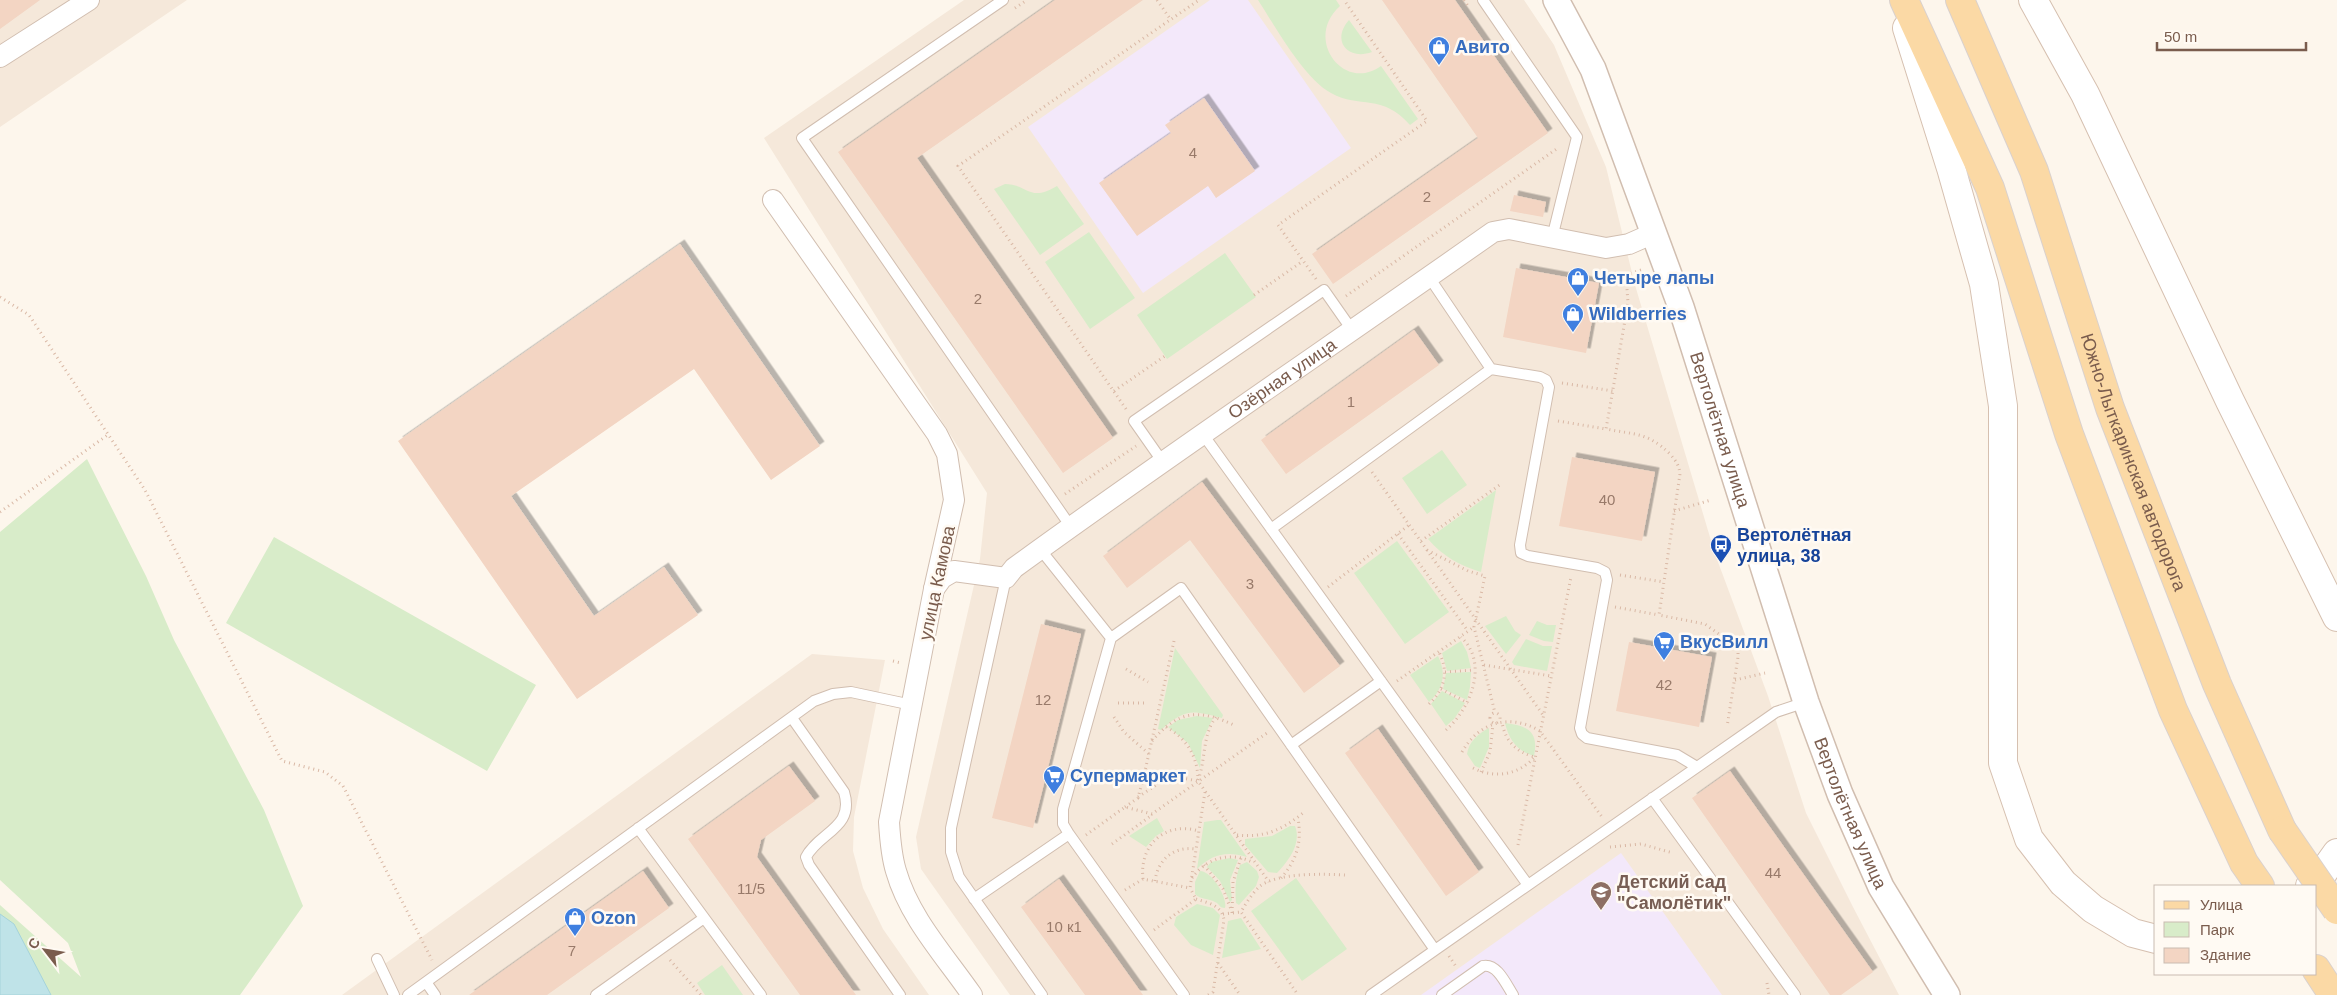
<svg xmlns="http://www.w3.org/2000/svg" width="2337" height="995" viewBox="0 0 2337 995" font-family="Arial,sans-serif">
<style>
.residential{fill:#f5e8da}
.education{fill:#f3e8fa}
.green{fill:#d8ecc9}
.water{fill:#bfe3e8;stroke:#a5d3da}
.building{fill:#f3d5c3;filter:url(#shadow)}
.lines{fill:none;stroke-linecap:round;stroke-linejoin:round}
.service-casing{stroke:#d1beb0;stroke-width:12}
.minor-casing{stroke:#d1beb0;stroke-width:22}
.tertiary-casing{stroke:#d1beb0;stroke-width:28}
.secondary-casing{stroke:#d6c0b0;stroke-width:30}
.primary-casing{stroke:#dad1cd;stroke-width:30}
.path{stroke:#d9b8a5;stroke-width:3;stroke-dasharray:1 4;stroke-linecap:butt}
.service{stroke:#fff;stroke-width:10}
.minor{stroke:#fff;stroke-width:20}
.tertiary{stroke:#fff;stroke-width:25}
.secondary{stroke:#fff;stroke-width:28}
.primary{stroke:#fbd9a5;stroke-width:28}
.primary-bridge-casing{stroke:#dad1cd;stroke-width:30;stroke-linecap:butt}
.primary-bridge{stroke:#fbd9a5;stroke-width:28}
.labels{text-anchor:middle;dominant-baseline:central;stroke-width:5;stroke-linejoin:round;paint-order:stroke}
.number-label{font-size:15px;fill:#987a6a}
.shop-label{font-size:18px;font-weight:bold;fill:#366cbe;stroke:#fffaf3;text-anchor:start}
.street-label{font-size:18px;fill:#7a5c4d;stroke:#fffaf3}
.transit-label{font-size:18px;font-weight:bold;fill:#164399;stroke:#fffaf3;text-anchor:start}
.education-label{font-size:18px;font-weight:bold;fill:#785e54;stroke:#fffaf3;text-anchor:start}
</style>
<defs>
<filter id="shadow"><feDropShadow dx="4.5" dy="-4.5" stdDeviation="0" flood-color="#0004"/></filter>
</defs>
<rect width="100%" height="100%" fill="#fdf6ec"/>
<path class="residential" d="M0,0h187l-187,127z
M964,0h560l30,45 52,122 29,118 80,269 53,142 38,117 47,94 46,88h-889l-89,-126 -5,-32 64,-278 7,-66 -223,-355z
M812,654l73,6 -31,157 -1,34 10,37 20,41 46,66h-587z"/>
<path class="education" d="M1210,0h38l103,148 -208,145 -115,-166z
M1621,853l101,142h-301z"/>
<path class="green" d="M1258,0h78l4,6c-37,33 4,87 41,60l37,53 -8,6c-28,-32 -50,-16 -79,-32 -27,-14 -56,-67 -73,-93z
M1349,20l23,32c-25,9 -41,-12 -23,-32z
M1005,184c23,0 24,19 52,2l27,38 -44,31 -46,-66z
M1089,232l46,66 -45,31 -45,-67z
M1225,253l31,44 -89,62 -30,-44z
M1442,450l25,35 -40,29 -25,-36z
M87,459l59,117 28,64 90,170 39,96 -63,89h-240v-90l81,72 -13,-34 -68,-63v-348z
M1496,490l-15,82c-20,-6 -39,-16 -53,-33z
M274,537l262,148 -49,86 -261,-148z
M1397,541l52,71 -44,32 -51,-71z
M1506,616l9,15 6,4 -15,19 -21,-28z
M1537,621l10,4h9l-3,17 -9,-1 -15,-6z
M1526,639l17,7h9l-5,25 -33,-6 -2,-3z
M1461,641l6,11 4,16 -24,3 -5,-18z
M1175,648l48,67 -1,3c-31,-8 -36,-10 -61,12l-3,-1z
M1438,656c9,18 5,33 -9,46l-19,-27z
M1471,672l-1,15 -3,13 -24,-11 3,-16z
M1442,691l23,12 -11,16 -8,7 -15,-22z
M1197,716l16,2 -11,23 -2,27 -12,-25 -20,-16 10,-7z
M1505,723c23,3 34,8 29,33 -17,-5 -25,-16 -29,-33z
M1489,728v19l-9,21 -5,-2 -8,-12c2,-13 11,-20 22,-26z
M1157,818l7,13 -8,5 -10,11 -17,-11z
M1217,820h4l26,37c-21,-6 -34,-3 -50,12l7,-47z
M1290,826h5c7,18 -7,35 -18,47l-9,-1 -23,-27v-6l27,-3z
M1230,858l8,2 -8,20 2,20 -2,2 -10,-21 -13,-14 4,-5z
M1247,862l10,9 2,6 -3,9 -17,19 -3,-2c-1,-13 -1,-25 4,-38z
M1200,871c12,0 28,27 25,37 -6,0 -4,-3 -10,-6 -7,-4 -14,-2 -20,-8v-12z
M1296,878l51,71 -45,32 -51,-70z
M1197,904l16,4 7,7 -7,40 -22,-10 -17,-20 2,-8z
M1241,918l20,31 -39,9 6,-37z
M722,965l21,30h-38l-8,-12z"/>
<path class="water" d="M0,914l14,10 37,71h-51z"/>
<path class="building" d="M0,0h40l-40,29z
M1055,0h88l-226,158 196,280 -50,35 -225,-321z
M1382,0h73l93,133 -215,151 -21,-30 166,-116z
M1204,98l51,73 -39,27 -8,-12 -71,50 -38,-53 72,-50 -6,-8z
M1514,195l32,7 -3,15 -33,-6z
M680,244l140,202 -49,34 -77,-111 -183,127 83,120 70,-49 34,48 -121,84 -179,-258z
M1516,268l83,15 -13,70 -83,-16z
M1414,330l25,35 -153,109 -25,-34z
M1572,457l83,15 -13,69 -83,-15z
M1202,482l138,184 -36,27 -114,-153 -63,48 -24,-32z
M1041,624l40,10 -48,194 -41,-10z
M1629,642l83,15 -13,70 -83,-16z
M1378,729l101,143 -33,24 -101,-143z
M789,766l26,35 -54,39 -4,17 99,138h-56l-112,-156z
M1730,771l143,201 -32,23h-11l-138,-197z
M643,871l26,37 -122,87h-78z
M1059,879l49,67 35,49h-58l-64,-88z"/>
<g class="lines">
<g class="service-casing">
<path id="service" d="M1003,0l-201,138 269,389
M1483,0l94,137 -25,101
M1429,277l62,92 49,8 6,3 3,7 -29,158 1,8 7,3 69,12 8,4 2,8 -27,148 2,6 5,4 90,17 20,12
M1202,433l326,452
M1162,461l-28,-40 190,-131 28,40
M1271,529l220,-160
M1040,549l71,89
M1006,578l-55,250v24l8,25 83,118
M792,718l52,74c11,36 -25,40 -38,65l3,8 91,130
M1291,745l90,-64
M1652,798l143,197
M638,828l123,167
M1069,834l-6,-10v-15l48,-171 70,-50 254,362 -64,45
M974,899l95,-65 115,161
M1435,950l341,-238 30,-10
M377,959l17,36
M426,982l9,13
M408,995l406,-294 19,-7 18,-2 61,13
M596,995l108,-77
M1442,995l41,-29c14,-3 23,18 30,29"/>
</g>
<g class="minor-casing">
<g id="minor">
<path d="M0,57l89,-57"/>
<path d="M773,200l164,234 10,20 7,46 -20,89 -45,233c1,16 2,33 7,49 13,46 49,85 76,124"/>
<path id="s1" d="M934,589l8,-11 12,-7 52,7 8,-10c158,-115 320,-224 479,-336l16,-3 97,19 23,-4 25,-11"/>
</g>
</g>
<g class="tertiary-casing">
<g id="tertiary">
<path id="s2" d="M1556,0l37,69 88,238 125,395 34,92 41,93 66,108"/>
</g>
</g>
<g class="secondary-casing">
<path id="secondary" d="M2033,0l52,94 145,307 107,216
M1907,28l44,140 33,116 19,122v357l26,76 34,44 30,26 40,24 23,6
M2310,886l12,-12 15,-21"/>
</g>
<g class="primary-casing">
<g id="primary">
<path d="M1904,0l86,188 79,246 104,276 71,153 16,23"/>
<path id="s3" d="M1960,0l74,171 76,237 107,276 65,146"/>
<path d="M2316,969l17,26"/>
</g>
</g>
<path class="path" d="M1157,0l14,20
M1464,0l4,6
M1015,8l12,-8
M1641,270l-15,5 2,28 -22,126c30,6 41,3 64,25 6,7 9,11 10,20l-21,141 46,9 33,24v9l-11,70
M1316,279l-38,-54 149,-104 -83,-121
M1254,295l49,-34
M1346,296l212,-148
M0,297l29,18 116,175 137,271 43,11 18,14 89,174
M1562,383l51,8
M1114,391l51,-35
M1126,409l-168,-243 241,-166
M1558,421l48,8
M1372,472l171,243
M1065,494l71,-48
M1674,511l37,-11
M0,512l109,-78
M1398,534l70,97
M1421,541l80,-57
M1427,550l41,21 17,5 -11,51 21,86
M1620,575l44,7
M1328,587l81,-62
M1615,607l44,8
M1174,641l-29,130 53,10 71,101
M893,661l8,2
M1484,665l67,11
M1126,669l22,13
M1445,672l29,-2
M1735,680l30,-7
M1397,681l77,-54
M1441,689l27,14
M1118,703h28
M1429,704c16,-15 20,-32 10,-52
M1490 718a5 5 0 1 1 10 0a5 5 0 1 1-10 0Z
M1114,717l10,15 25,22
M1166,727c20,11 31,28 32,51
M1446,730c25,-22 43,-67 15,-93
M1152,741c27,-32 48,-32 84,-15
M1462,752c17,-30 48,-39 78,-21l62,86
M1473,768c22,11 45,7 62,-11 -19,-5 -30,-16 -33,-35
M1481,772l9,-20 3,-28
M1198,780c8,-20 4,-45 18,-63
M1138,797l32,-21
M1125,807l13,-9 7,-27
M1086,835l39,-28 27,7 115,-81
M1237,835c27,3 45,-5 66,-22
M1112,844l40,-29
M1518,845l53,-268
M1610,847l31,-3 32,9
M1204,865l19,24 9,23
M1192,878c15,-21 40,-27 62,-15
M1281,878c16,-18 21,-36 17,-60
M1143,879c-4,-34 22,-58 56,-48
M1155,881c3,-22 19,-35 41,-32
M1125,890l18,-11 47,9 15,-96
M1196,899c12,4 26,6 28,21l-11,72 -5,3
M1232,913l1,-31 8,-24
M1223,914l18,-2
M1154,930l42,-31 -6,-11
M1449,956l8,12
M670,960l31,35
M1218,963l22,32
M1767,983l2,12
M1296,992l-55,-80c5,-9 11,-18 18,-25 17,-15 66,-13 87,-12"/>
<use href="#service" class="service"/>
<use href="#minor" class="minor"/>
<use href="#tertiary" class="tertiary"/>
<use href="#secondary" class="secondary"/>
<use href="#primary" class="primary"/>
<g class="primary-bridge-casing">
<path id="primary-bridge" d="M2282,830l55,80"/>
</g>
<use href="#primary-bridge" class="primary-bridge"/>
</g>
<defs>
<g id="shop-pin" transform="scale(1.125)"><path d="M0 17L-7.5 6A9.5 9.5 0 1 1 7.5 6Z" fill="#3f7fe0" stroke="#fffaf3"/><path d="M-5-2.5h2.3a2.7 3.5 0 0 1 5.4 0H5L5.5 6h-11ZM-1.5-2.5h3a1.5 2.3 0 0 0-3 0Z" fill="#fff"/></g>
<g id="bus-pin" transform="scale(1.125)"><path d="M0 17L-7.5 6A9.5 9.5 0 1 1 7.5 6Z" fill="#1a4fb4" stroke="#fffaf3"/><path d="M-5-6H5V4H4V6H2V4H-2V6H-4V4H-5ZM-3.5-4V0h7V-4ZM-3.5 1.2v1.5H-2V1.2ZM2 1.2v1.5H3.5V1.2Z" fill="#fff"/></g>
<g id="supermarket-pin" transform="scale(1.125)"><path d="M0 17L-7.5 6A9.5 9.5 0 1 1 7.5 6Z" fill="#3f7fe0" stroke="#fffaf3"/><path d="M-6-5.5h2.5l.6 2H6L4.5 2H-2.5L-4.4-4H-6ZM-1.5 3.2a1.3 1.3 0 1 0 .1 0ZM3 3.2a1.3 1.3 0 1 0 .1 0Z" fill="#fff"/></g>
<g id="school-pin" transform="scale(1.125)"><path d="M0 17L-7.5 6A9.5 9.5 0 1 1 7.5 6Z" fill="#8d6e63" stroke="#fffaf3"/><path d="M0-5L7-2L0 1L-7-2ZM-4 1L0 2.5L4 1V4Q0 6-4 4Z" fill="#fff"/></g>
</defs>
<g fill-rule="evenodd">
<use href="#shop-pin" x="1439" y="47"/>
<use href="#shop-pin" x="1578" y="278"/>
<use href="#shop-pin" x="1573" y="314"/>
<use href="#bus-pin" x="1721" y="545"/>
<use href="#supermarket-pin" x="1664" y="642"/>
<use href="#supermarket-pin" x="1054" y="776"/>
<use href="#school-pin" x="1601" y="892"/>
<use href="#shop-pin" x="575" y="918"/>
</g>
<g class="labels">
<g class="number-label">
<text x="1193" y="152">4</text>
<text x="1427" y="196">2</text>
<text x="978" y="298">2</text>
<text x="1351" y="401">1</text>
<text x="1607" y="499">40</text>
<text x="1250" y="583">3</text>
<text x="1664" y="684">42</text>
<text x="1043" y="699">12</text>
<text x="1773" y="872">44</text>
<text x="751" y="888">11/5</text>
<text x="1064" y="926">10 к1</text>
<text x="572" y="950">7</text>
</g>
<g class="shop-label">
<text x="1455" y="47">Авито</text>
<text x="1594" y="278">Четыре лапы</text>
<text x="1589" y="314">Wildberries</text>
<text x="1680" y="642">ВкусВилл</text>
<text x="1070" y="776">Супермаркет</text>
<text x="591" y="918">Ozon</text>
</g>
<g class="street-label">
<text stroke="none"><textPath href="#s1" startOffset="421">Озёрная улица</textPath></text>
<text stroke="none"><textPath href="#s2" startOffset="461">Вертолётная улица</textPath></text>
<text stroke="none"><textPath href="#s3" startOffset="494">Южно-Лыткаринская автодорога</textPath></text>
<text transform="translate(937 583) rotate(-78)">улица Камова</text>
<text stroke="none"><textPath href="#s2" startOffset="866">Вертолётная улица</textPath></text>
</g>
<g class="transit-label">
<text x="1737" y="535">Вертолётная<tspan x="1737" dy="21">улица, 38</tspan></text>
</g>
<g class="education-label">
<text x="1617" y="882">Детский сад<tspan x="1617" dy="21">"Самолётик"</tspan></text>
</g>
</g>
<rect x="2154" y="885" width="162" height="90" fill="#fffaf3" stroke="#cabbb1"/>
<rect x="2164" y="901" width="25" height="8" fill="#fbd9a5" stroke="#cabbb1"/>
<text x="2200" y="910" font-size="15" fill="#7a5c4d">Улица</text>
<rect x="2164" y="922" width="25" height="15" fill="#d8ecc9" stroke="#cabbb1"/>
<text x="2200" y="935" font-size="15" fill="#7a5c4d">Парк</text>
<rect x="2164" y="948" width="25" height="15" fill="#f3d5c3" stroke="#cabbb1"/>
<text x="2200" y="960" font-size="15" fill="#7a5c4d">Здание</text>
<g transform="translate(45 950) rotate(301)" stroke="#fffaf3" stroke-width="4" paint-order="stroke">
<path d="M0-4L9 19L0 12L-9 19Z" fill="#7a5c4d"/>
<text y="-8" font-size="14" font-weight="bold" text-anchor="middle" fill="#7a5c4d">С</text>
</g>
<path d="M2157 42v8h149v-8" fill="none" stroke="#7a5c4d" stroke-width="2.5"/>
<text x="2164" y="42" font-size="15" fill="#7a5c4d" stroke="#fffaf3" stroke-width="4" paint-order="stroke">50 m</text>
</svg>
